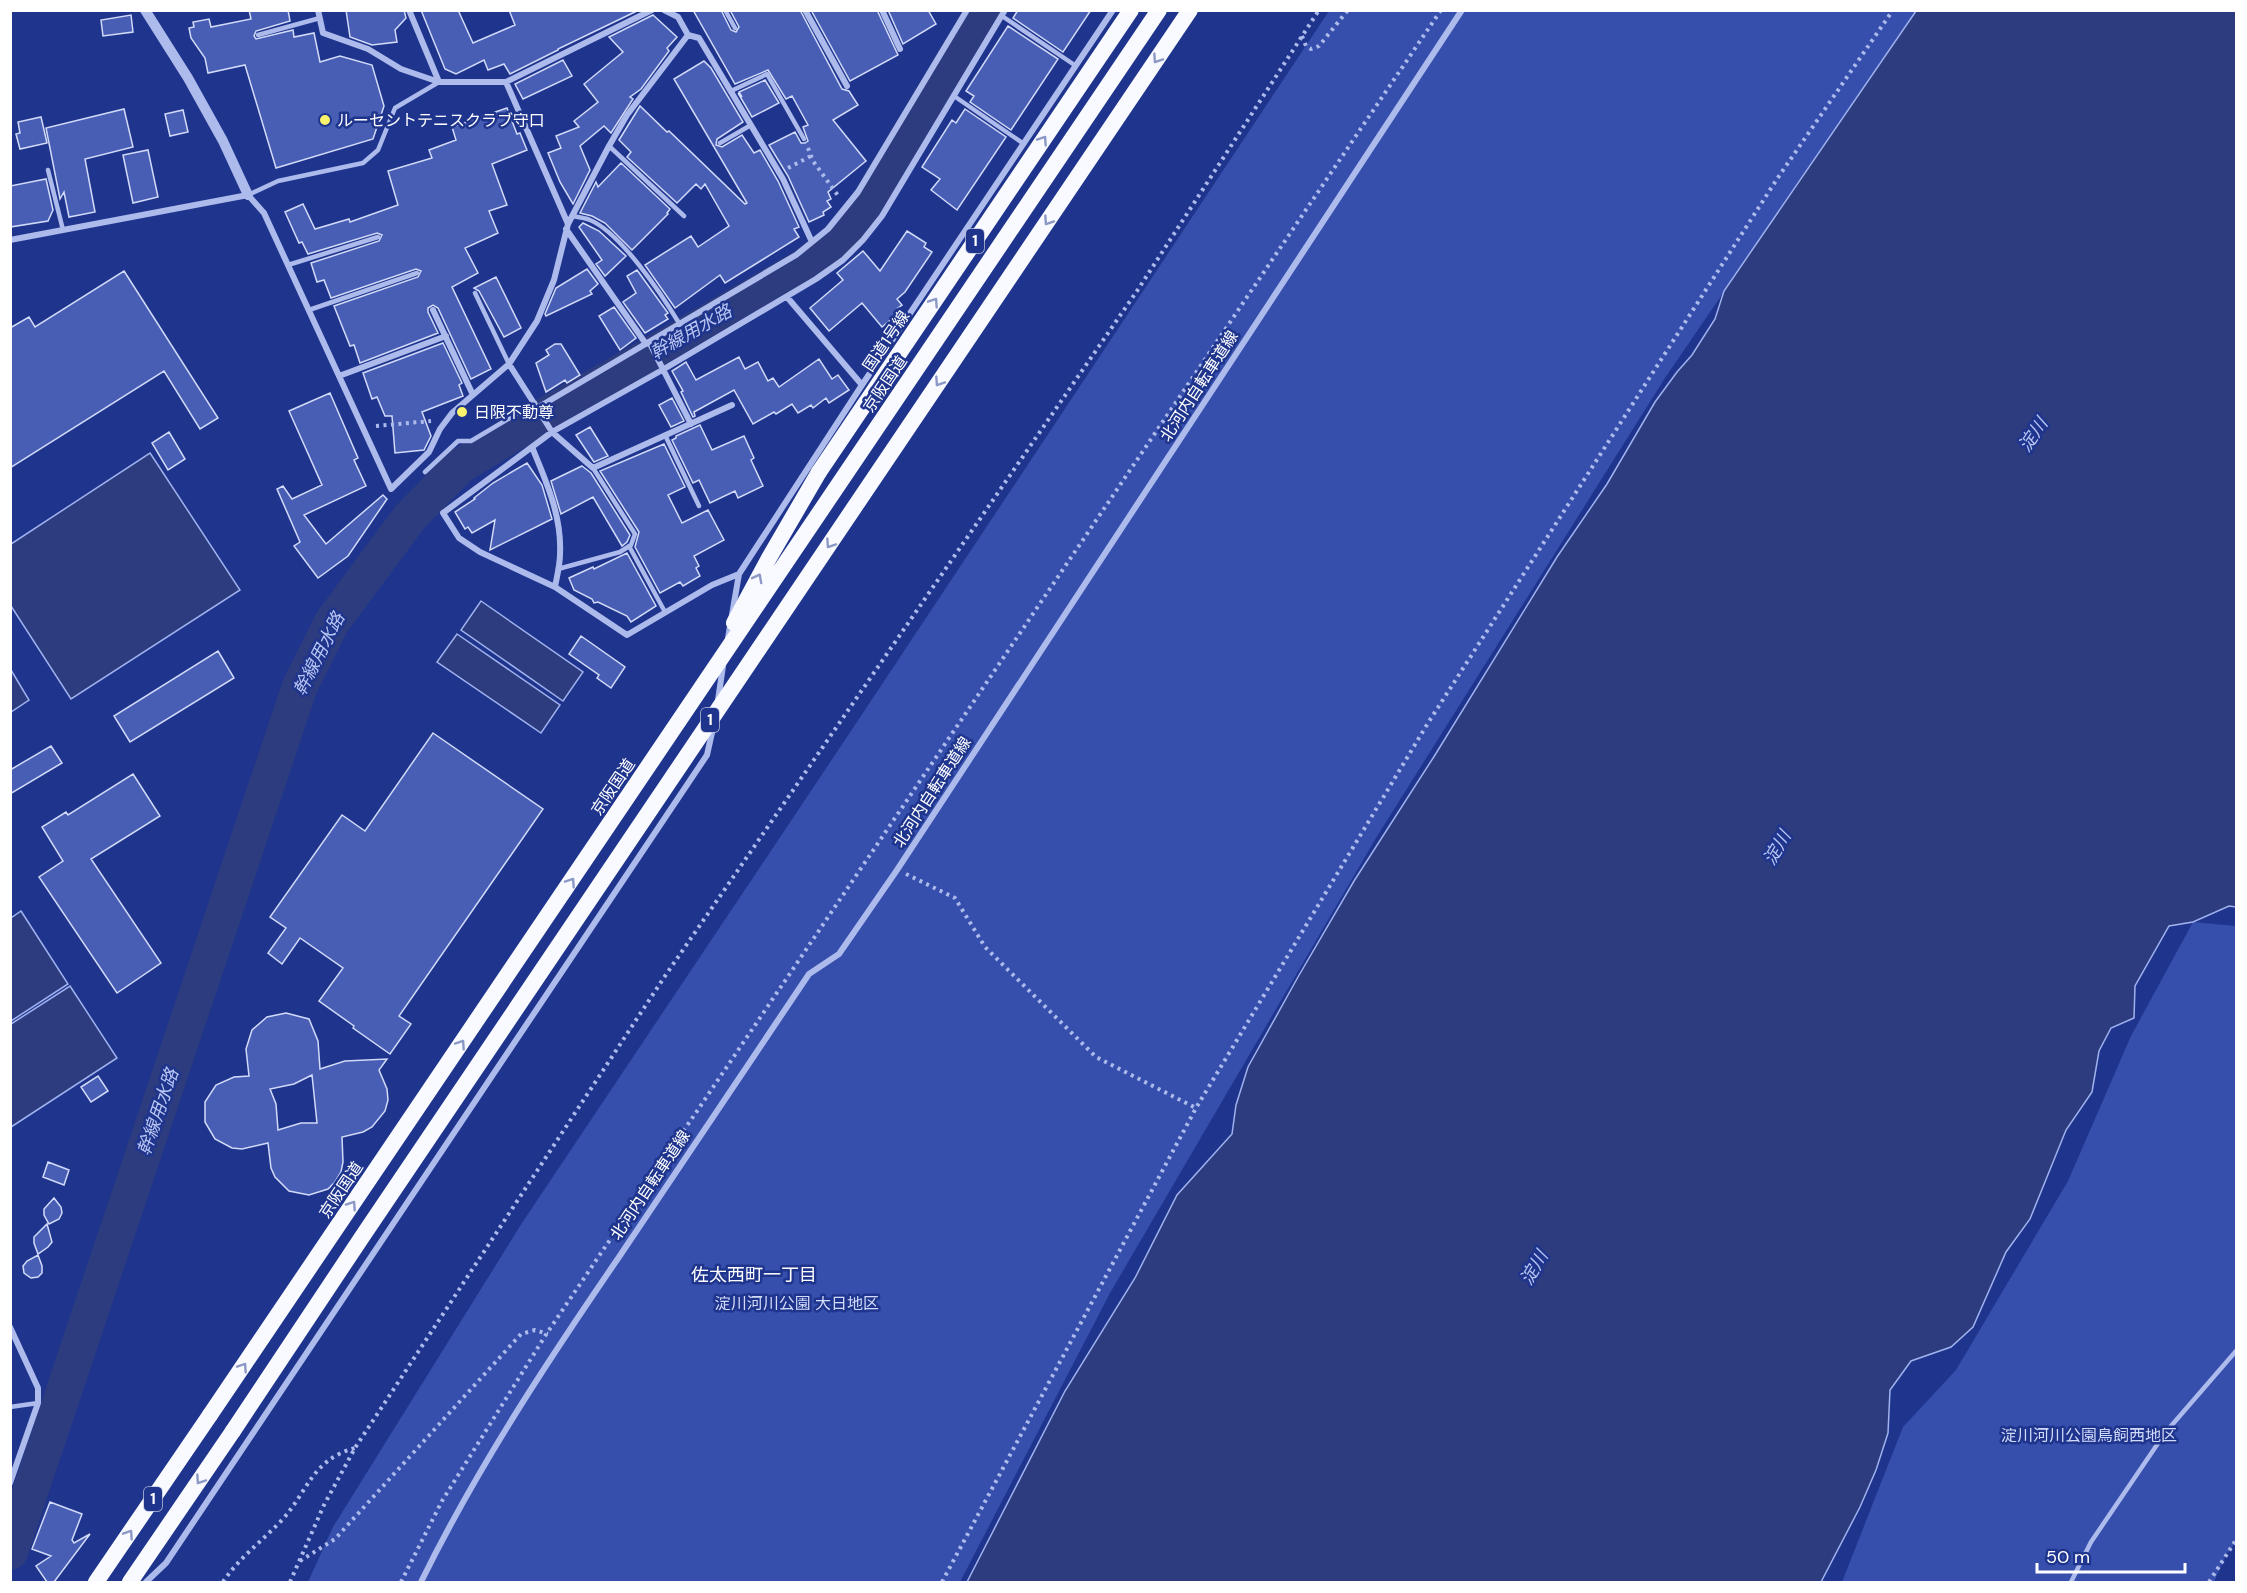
<svg xmlns="http://www.w3.org/2000/svg" width="2247" height="1593" viewBox="0 0 2247 1593" font-family="'DM Sans','Noto Sans JP',sans-serif">
<style>
.green{fill:#364fac}
.water{fill:#2c3c7f;stroke:#a0b2ee;stroke-width:1.5}
.lines{fill:none;stroke-linecap:round;stroke-linejoin:round}
.river{stroke:#2c3c7f;stroke-width:36}
.building{fill:#475eb4;stroke:#d2daf9;stroke-width:1.5;fill-rule:evenodd}
.path{stroke:#adbaec;stroke-width:4;stroke-dasharray:3 4.5;stroke-linecap:butt}
.service{stroke:#adbaec;stroke-width:4.5}
.minor{stroke:#adbaec;stroke-width:6}
.tertiary{stroke:#adbaec;stroke-width:10}
.trunk{stroke:#f8faff;stroke-width:16}
.trunk-bridge{stroke:#f8faff;stroke-width:16}
.oneway{stroke:#8c98c6}
.poi-dot{fill:#faf36c;stroke:#1f358d;stroke-width:2}
.labels{text-anchor:middle;dominant-baseline:central;stroke-width:5;stroke-linejoin:round;paint-order:stroke}
.shield{fill:#1f358d;stroke:#bcc2dd;stroke-width:1.5}
.shield-label{font-size:15px;font-weight:bold;fill:#fff}
.poi-label{font-size:16px;fill:#fff;stroke:#1f358d;text-anchor:start}
.street-label{font-size:16px;fill:#fff;stroke:#1f358d}
.park-label{font-size:16px;fill:#d2daf9;stroke:#1f358d}
.water-label{font-size:18px;font-style:italic;fill:#b8c5f3;stroke:#1f358d}
.neighbourhood-label{font-size:18px;fill:#fff;stroke:#1f358d}
</style>
<rect width="100%" height="100%" fill="#1f358d"/>
<path class="green" d="M1329,11h587l-251,367 -289,460 -266,455 -150,289h-652l25,-55 189,-304 313,-468z
M2193,922l43,4v616l-10,13 -12,27h-372l61,-155 53,-57 112,-189 63,-145z"/>
<path class="water" d="M1916,11h320v896l-7,-1 -36,16 -24,4 -34,60 -1,32 -23,10 -12,23 -7,41 -26,38 -36,89 -24,33 -33,75 -22,20 -40,14 -21,29 -2,43 -12,37 -16,37 -39,75h-854l98,-191 70,-113 42,-83 55,-61 4,-29 12,-38 50,-90 56,-96 81,-126 122,-198 50,-73 48,-82 22,-30 15,-17 23,-36 9,-28z
M150,453l90,137 -169,109 -60,-93v-62z
M481,601l102,71 -20,29 -102,-71z
M457,634l103,71 -19,28 -104,-71z
M11,670l18,30 -18,12 -1,-1z
M21,911l47,73 -57,37v-103z
M70,986l47,72 -106,69v-103z"/>
<g class="lines">
<path class="river" d="M10,1552l290,-866 32,-64 78,-105 50,-51 44,-27 296,-170 36,-26 27,-31 121,-202"/>
</g>
<path class="building" d="M249,10h39l2,11 -34,10 -2,5 2,3 37,-9 1,7 20,-4 6,29 20,-6 32,9 12,41 -11,33 -97,29 -31,-103 -37,8 -3,-15 -14,-20 -2,-10 5,-1 -1,-5 16,-3 2,8 40,-8z
M346,10h58l2,8 -11,12 2,12 -25,3 -22,-8z
M421,10h37l15,33 42,-18 -6,-15h130l-81,39v1l-48,24 -6,-10 -16,6 -4,-10 -28,14 -11,-5z
M693,10h28l10,20 5,2 3,-5 -9,-17h70l42,79 7,2 9,14 -25,15 33,41 -38,31 3,7 -4,2 4,6 -8,5 1,3 -15,7 -21,-46 -19,-31 26,-13 6,11h4l3,-2 -5,-14 5,-2 -16,-29 -6,3 -18,-29 -33,14z
M811,10h66l21,45 -48,26z
M888,10h40l8,14 -33,20z
M1018,10h73l-28,42 -50,-34z
M131,15l2,17 -30,4 -2,-16z
M653,15l24,22 -10,11 2,3 -28,38 -11,8 3,2 -22,34 -7,-7 -24,20 10,24 -17,34 -13,-22 -12,-29 13,-5 -5,-12 23,-9 -5,-6 24,-19 -14,-18 39,-32 -14,-15z
M1008,26l50,33 -47,71 -41,-28 4,-6 -8,-5z
M563,60l9,16 -49,23 -8,-15z
M704,61l7,7 32,54 -26,17 -1,6 6,2 20,-12 12,18 6,-3 18,31 21,46 -5,2 5,8 -74,46 -5,-8 -45,33 -30,-43 46,-29 7,11 31,-21 -24,-42 -4,5 -5,-5 -19,19 -50,-46 4,-5 -12,-12 21,-34 27,26 2,-1 76,73 2,-1 -73,-124z
M765,80l14,23 -27,14 -14,-24 4,4 -3,-5z
M507,108l10,26 3,-1 7,17 -35,14 15,41 -18,6 9,22 -33,15 13,25 -26,14 39,82 -20,10 -33,-71 -5,-3 -5,3v4l10,21 -78,30 -6,-18 -4,1 -16,-40 84,-29 3,-6 -5,-2 -85,29 -7,-18 -7,2 -6,-19 68,-22 3,-6 -5,-2 -69,21 -6,-12 -3,1 -14,-31 18,-8 12,25 34,-10 1,3 48,-17 -10,-34 44,-13 -3,-8 27,-10 -4,-13z
M124,109l9,38 -48,12 10,53 -26,5 -5,-25 -4,7 -14,-71z
M965,109l41,28 -49,73 -26,-20 9,-11 -18,-12 30,-47 4,3z
M183,110l5,22 -18,4 -5,-22z
M41,117l6,26 -27,6 -4,-15 4,-1 -2,-11z
M148,150l10,47 -25,6 -10,-48z
M621,163l49,46 -3,4 1,1 -36,36 -27,-27 -13,-7 -12,-3 16,-31 2,5z
M46,179l7,31 -5,11 -38,6v-41z
M583,223l16,8 27,25 -21,20 -9,-12 6,-4 -23,-33z
M907,231l19,12 -2,4 8,5 -27,40 -8,7 5,6 -4,3 2,4 -18,15 -20,-24 -33,28 -19,-23 33,-28 -6,-7 26,-22 17,20z
M587,269l11,15 -8,7 2,3 -46,22 -1,-2 11,-26z
M637,270l31,43 -3,2 3,4 -23,14 -22,-31 13,-9 -9,-17z
M124,271l94,147 -18,11 -36,-58 -154,97v-140l19,-11 6,10z
M496,277l25,51 -17,9 -25,-46 -5,-3z
M614,307l22,31 -16,12 -21,-34z
M443,343l19,40 -3,2 4,11 -41,16 9,24 -7,14 -29,3 -3,-37h-7l-8,-19 -5,2 -9,-26z
M555,344h6l19,31 -13,8 -2,-3 -19,12 -10,-29 13,-8 -3,-5z
M739,357l6,12 13,-7 10,19 5,-3 6,9 40,-28 13,20 6,-4 11,15 -20,13 -3,-5 -13,10 -2,-3 -13,8 -6,-9 -16,10 -2,-2 -21,12 -19,-34 -40,22 1,4 -2,1 -12,-25 2,-1 -11,-20 14,-9 10,18z
M330,393l28,65 -4,2 12,26 -62,29 22,29 57,-49 4,4 -39,57 -30,22 -24,-32 6,-4 -23,-53 6,-3 9,13 30,-14 -33,-74z
M672,398l12,23 -13,6 -12,-22z
M700,425l12,25 32,-14 10,22 -3,2 12,26 -25,12 -3,-7 -25,12 -11,-23 -6,3 -21,-43 4,-2v-2z
M590,427l18,29 -14,6 -18,-27z
M169,432l16,27 -17,11 -16,-27z
M664,444l21,43 -17,8 14,28 26,-13 16,30 -30,16 5,10 -3,2 4,8 -17,10 -3,-4 -20,11 -25,-46 4,-15 -39,-61z
M527,463l15,22 10,34 -62,31 5,-30 -23,13 -4,-6 -3,2 -10,-17 20,-13 -1,-1 19,-15z
M582,466l9,7 39,62 -3,7 -5,4 -29,-49 -32,17 -10,-33z
M627,553l29,53 -25,16 -4,-6 -29,-14 -4,1 -2,-4 -18,-9 -5,-12 24,-11 1,2z
M581,636l44,31 -14,21 -14,-10 2,-3 -30,-21z
M218,651l16,27 -104,64 -16,-26z
M433,733l110,76 -144,207 12,8 -21,30 -37,-26 1,-2 -35,-25 24,-33 -43,-30 -18,26 -14,-11 18,-25 -16,-11 72,-102 23,16z
M51,746l11,17 -52,31v-24z
M133,774l27,42 -69,43 70,104 -44,30 -78,-116 24,-16 -21,-34 24,-15 2,3z
M286,1013l23,6 9,22 2,28 25,-8 42,-2 -8,11 8,19 1,11 -3,11 -13,16 -9,5 -21,5 1,25 -2,10 -6,10 -7,7 -19,6 -20,-4 -14,-14 -4,-9 -3,-25 -26,6 -10,-1 -17,-9 -10,-17v-20l11,-17 18,-8 15,-1 -3,-27 6,-19 15,-13zM312,1075l5,48h-16l-23,7 -2,-26 -6,-15 24,-5z
M98,1076l10,15 -17,11 -10,-15z
M48,1162l21,8 -5,15 -21,-8z
M54,1198l7,9 1,6 -3,6 -10,5 -5,-9v-6z
M47,1224l5,18 -4,5 -10,7 -4,-11v-6z
M38,1255l4,11v7l-4,4 -7,1 -7,-5 -1,-7 4,-5z
M50,1502l32,12 -10,26 2,3 16,-9 -36,48h-7l-11,-16 15,-10 -19,-7z"/>
<g class="lines">
<path class="path" d="M1302,36l4,10 5,3 8,-3 29,-36
M808,148l5,13 26,36
M788,168l23,-12
M376,426l55,-5
M906,874l49,24 30,49 111,110 100,51
M300,1561l35,-22 186,-205 14,-4 13,4
M223,1582c15,-23 38,-40 58,-61 27,-29 30,-61 74,-73
M290,1582l34,-77 31,-57 310,-472 472,-685 182,-281
M401,1582l41,-81 105,-168 894,-1323
M942,1582l254,-474 232,-385 349,-544 116,-169
M2209,1582l27,-42"/>
<path class="service" d="M725,10l10,18
M1002,16l74,50
M258,35l62,-17
M731,91l36,-17 37,65
M954,96l70,48
M720,143l31,-18
M609,146l75,70
M48,170l15,60
M248,195l30,-14 85,-18 15,-13 17,-42 44,-26
M572,216c6,1 13,2 18,4 31,13 72,75 89,103
M288,265l90,-28
M475,293l34,71
M309,310l108,-37
M665,435l34,71
M425,472l33,-31h13l64,-38
M629,546l36,66
M558,569l62,-17 11,-7 4,-11 -42,-66
M10,1407l28,-4
M2071,1582l20,-40 74,-109 71,-82"/>
<path class="minor" d="M318,10l5,23 45,16 33,20 38,13h67l146,-72
M409,10l30,72
M805,10l42,76
M882,10l18,39
M688,35l11,3 84,141 29,63
M506,82l62,142
M566,229l80,115
M10,240l238,-45 16,18 127,276 38,-37 11,-23 12,-16 57,-49 28,-43 17,-41 14,-56 41,-78 18,-31 61,-80 -10,-18 -14,-7
M787,297l75,88 251,-375
M433,310l40,85
M649,342l42,82
M509,364l28,44 259,-153 32,-26 30,-37 109,-182
M339,376l107,-40
M537,408l15,24 41,36 139,-63
M532,447c14,34 30,69 28,107 0,11 -3,22 -5,33
M739,574l-27,11 -85,50 -72,-48 -75,-35 -21,-14 -16,-25 109,-81 112,-63 152,-90 27,-19 20,-20 19,-24 123,-206
M728,638l11,-64 123,-189
M718,700l5,-34
M10,1327l28,61v15l-28,80
M146,1582l20,-19 541,-808 6,-27
M421,1582c56,-114 126,-220 198,-325 63,-95 127,-189 190,-283l30,-20 58,-84 565,-860"/>
<path class="tertiary" d="M145,10l43,68 35,63 25,54"/>
<path class="trunk" d="M819,472l312,-462
M96,1582l114,-167
M130,1582l103,-151"/>
<path class="trunk-bridge" d="M734,623l35,-65 50,-86
M210,1415l949,-1405
M233,1431l129,-194 828,-1227"/>
</g>
<defs><path id="oneway-chevron" d="M-2-3.5L2.5 0L-2 3.5" fill="none" stroke-width="1.6" stroke-linecap="round" stroke-linejoin="round" transform="scale(1.5)"/></defs>
<g class="oneway">
<use href="#oneway-chevron" transform="translate(1157 59) rotate(124)"/>
<use href="#oneway-chevron" transform="translate(1043 140) rotate(-56)"/>
<use href="#oneway-chevron" transform="translate(1048 221) rotate(124)"/>
<use href="#oneway-chevron" transform="translate(934 302) rotate(-56)"/>
<use href="#oneway-chevron" transform="translate(939 382) rotate(124)"/>
<use href="#oneway-chevron" transform="translate(830 544) rotate(124)"/>
<use href="#oneway-chevron" transform="translate(758 578) rotate(-62)"/>
<use href="#oneway-chevron" transform="translate(571 882) rotate(-56)"/>
<use href="#oneway-chevron" transform="translate(461 1044) rotate(-56)"/>
<use href="#oneway-chevron" transform="translate(352 1205) rotate(-56)"/>
<use href="#oneway-chevron" transform="translate(243 1367) rotate(-56)"/>
<use href="#oneway-chevron" transform="translate(200 1480) rotate(124)"/>
<use href="#oneway-chevron" transform="translate(129 1534) rotate(-56)"/>
</g>
<g class="poi-dot">
<circle cx="325" cy="120" r="6"/>
<circle cx="462" cy="412" r="6"/>
</g>
<g class="labels">
<g class="shield">
<rect x="966" y="229" width="18" height="24" rx="4.5"/>
<rect x="701" y="708" width="18" height="24" rx="4.5"/>
<rect x="144" y="1487" width="18" height="24" rx="4.5"/>
</g>
<g class="shield-label">
<text x="975" y="241">1</text>
<text x="710" y="720">1</text>
<text x="153" y="1499">1</text>
</g>
<g class="poi-label">
<text x="337" y="120">ルーセントテニスクラブ守口</text>
<text x="474" y="412">日限不動尊</text>
</g>
<g class="street-label">
<text transform="translate(886 341) rotate(-56)">国道1号線</text>
<text transform="translate(885 384) rotate(-56)">京阪国道</text>
<text transform="translate(1199 386) rotate(-57)">北河内自転車道線</text>
<text transform="translate(613 787) rotate(-56)">京阪国道</text>
<text transform="translate(932 792) rotate(-57)">北河内自転車道線</text>
<text transform="translate(650 1185) rotate(-56)">北河内自転車道線</text>
<text transform="translate(341 1190) rotate(-56)">京阪国道</text>
</g>
<g class="park-label">
<text x="797" y="1303">淀川河川公園 大日地区</text>
<text x="2089" y="1435">淀川河川公園鳥飼西地区</text>
</g>
<g class="water-label">
<text transform="translate(691 332) rotate(-30)">幹線用水路</text>
<text transform="translate(2033 435) rotate(-56)">淀川</text>
<text transform="translate(319 654) rotate(-63)">幹線用水路</text>
<text transform="translate(1777 848) rotate(-60)">淀川</text>
<text transform="translate(158 1112) rotate(-71)">幹線用水路</text>
<text transform="translate(1534 1268) rotate(-60)">淀川</text>
</g>
<g class="neighbourhood-label">
<text x="754" y="1275">佐太西町一丁目</text>
</g>
</g>
<rect width="2247" height="1593" fill="none" stroke="#ffffff" stroke-width="24"/>
<path d="M2037 1563v9h148v-9" fill="none" stroke="#ffffff" stroke-width="3"/>
<text x="2046" y="1563" font-size="18" fill="#ffffff" stroke="#1f358d" stroke-width="4.5" paint-order="stroke">50 m</text>
</svg>
